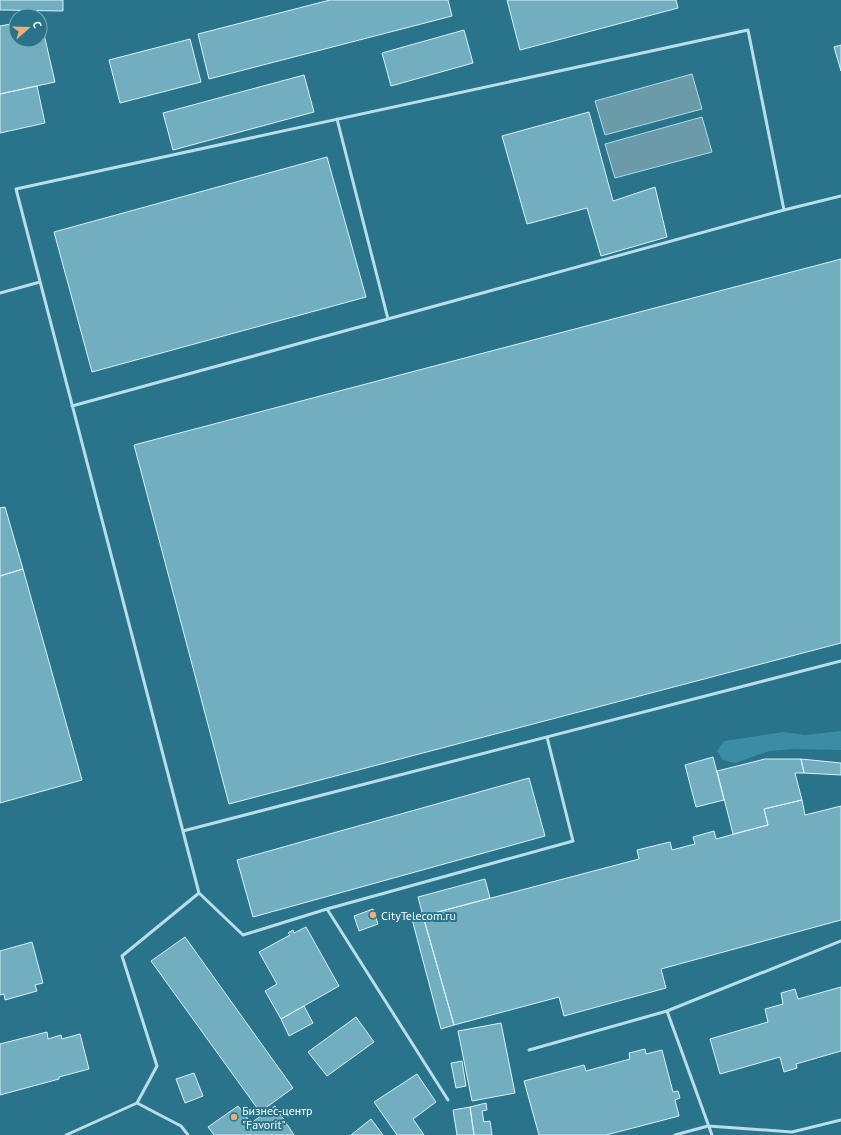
<svg xmlns="http://www.w3.org/2000/svg" width="841" height="1135" viewBox="0 0 841 1135" font-family="'PT Sans',sans-serif">
<style>
.green{fill:#3b8da5}
.water{fill:#6b9ba9;stroke:#acdde9}
.building{fill:#71aec0;stroke:#dcf1f7}
.lines{fill:none;stroke-linecap:round;stroke-linejoin:round}
.service{stroke:#b8dee9;stroke-width:3}
.poi-dot{fill:#f0ab7e;stroke:#29738b;stroke-width:1.5}
.labels{text-anchor:middle;dominant-baseline:central;stroke-width:4;stroke-linejoin:round;paint-order:stroke}
.poi-label{font-size:12px;fill:#fff;stroke:#29738b;text-anchor:start}
</style>
<rect width="100%" height="100%" fill="#29738b"/>
<path class="green" d="M841,731v19l-47,-1 -25,2 -34,12 -12,-3 -6,-9 7,-10 59,-9 22,3z"/>
<path class="water" d="M692,74l10,35 -97,26 -10,-34z
M702,117l10,35 -97,26 -10,-34z"/>
<path class="building" d="M0,0h63v11l-63,-1z
M330,0h118l4,16 -243,63 -11,-45z
M507,0h169l2,8 -158,42z
M40,17l15,65 -55,12v-68l16,-3v17h24z
M464,30l9,33 -82,23 -9,-33z
M190,39l11,43 -81,21 -11,-43z
M841,45v26l-7,-24z
M304,75l10,37 -141,38 -10,-37z
M37,86l8,37 -45,10v-39z
M589,112l24,89 42,-14 12,50 -66,19 -14,-48 -60,16 -25,-88z
M327,157l39,140 -274,75 -38,-140z
M841,259v384l-612,161 -95,-359z
M5,507l18,62 -23,7v-68z
M23,569l59,211 -82,23v-227z
M713,757l11,43 -28,7 -11,-42z
M765,759h36l3,14h-9l7,27 -38,9 4,16 -35,9 -16,-63z
M801,759l40,4v12l-37,-2z
M529,778l16,58 -292,81 -16,-57z
M802,800l3,15 36,-9v114l-180,49 5,19 -102,28 -5,-19 -105,28 -31,-109 216,-57 -2,-9 33,-8 2,8 23,-6 -2,-7 21,-6 2,8 52,-14 -4,-16z
M485,879l5,19 -67,18 -5,-19z
M373,909l5,15 -19,7 -5,-15z
M423,916l31,109 -13,4 -29,-110z
M306,927l33,59 -58,33 -16,-28 12,-7 -18,-32 31,-17 -2,-2 5,-3 1,3z
M185,937l108,151 -33,24 -109,-151z
M32,942l11,41 -8,2 2,6 -32,9 -1,-6 -4,1v-44z
M841,987v64l-45,13 1,4 -13,4 -4,-15 -60,17 -10,-35 58,-17 -3,-13 18,-5 -2,-11 14,-4 3,10z
M304,1006l9,17 -24,13 -8,-17z
M356,1017l18,25 -47,34 -19,-24z
M501,1023l14,70 -43,8 -14,-70z
M47,1032l1,7 13,-4 1,4 18,-5 9,35 -30,8v2l-59,16v-51z
M645,1049l1,5 16,-4 11,42 5,-1 2,7 -5,2 4,16 -73,19h-67l-15,-54 60,-16 2,6 44,-12 -1,-6z
M462,1061l4,25 -10,2 -5,-25z
M194,1073l9,23 -18,7 -9,-24z
M417,1074l19,28 -23,17 11,16h-27l-23,-33z
M486,1103l1,7 -5,1 2,11 6,-1 2,14h-18l-4,-28z
M238,1106l13,17 24,-17 19,29h-80l-6,-8z
M470,1107l4,28h-17l-4,-25z
M371,1119l12,16h-32z"/>
<g class="lines">
<path class="service" d="M337,119l51,200
M0,293l40,-11
M72,406l712,-196
M183,831l658,-170
M199,893l44,42 84,-26 121,191
M327,909l246,-68 -26,-104
M667,1011l174,-70
M529,1050l138,-39 45,124
M137,1103l44,23 7,9
M66,1135l71,-32 20,-37 -35,-110 77,-63 -183,-704 732,-159 36,180 57,-14
M675,1135l33,-9 84,6 49,-12"/>
</g>
<g class="poi-dot">
<circle cx="373" cy="915" r="4"/>
<circle cx="234" cy="1117" r="4"/>
</g>
<g class="labels">
<g class="poi-label">
<text x="381" y="915">CityTelecom.ru</text>
<text x="242" y="1110">Бизнес-центр<tspan x="242" dy="14">"Favorit"</tspan></text>
</g>
</g>
<g transform="translate(28 28) rotate(70)"><circle r="19" fill="#29738b" stroke="#7fabb9"/>
<path d="M0-3L7 15L0 10L-7 15Z" fill="#f0ab7e"/>
<text y="-6" font-size="11" font-weight="bold" text-anchor="middle" fill="#ffffff">С</text>
</g>
</svg>
